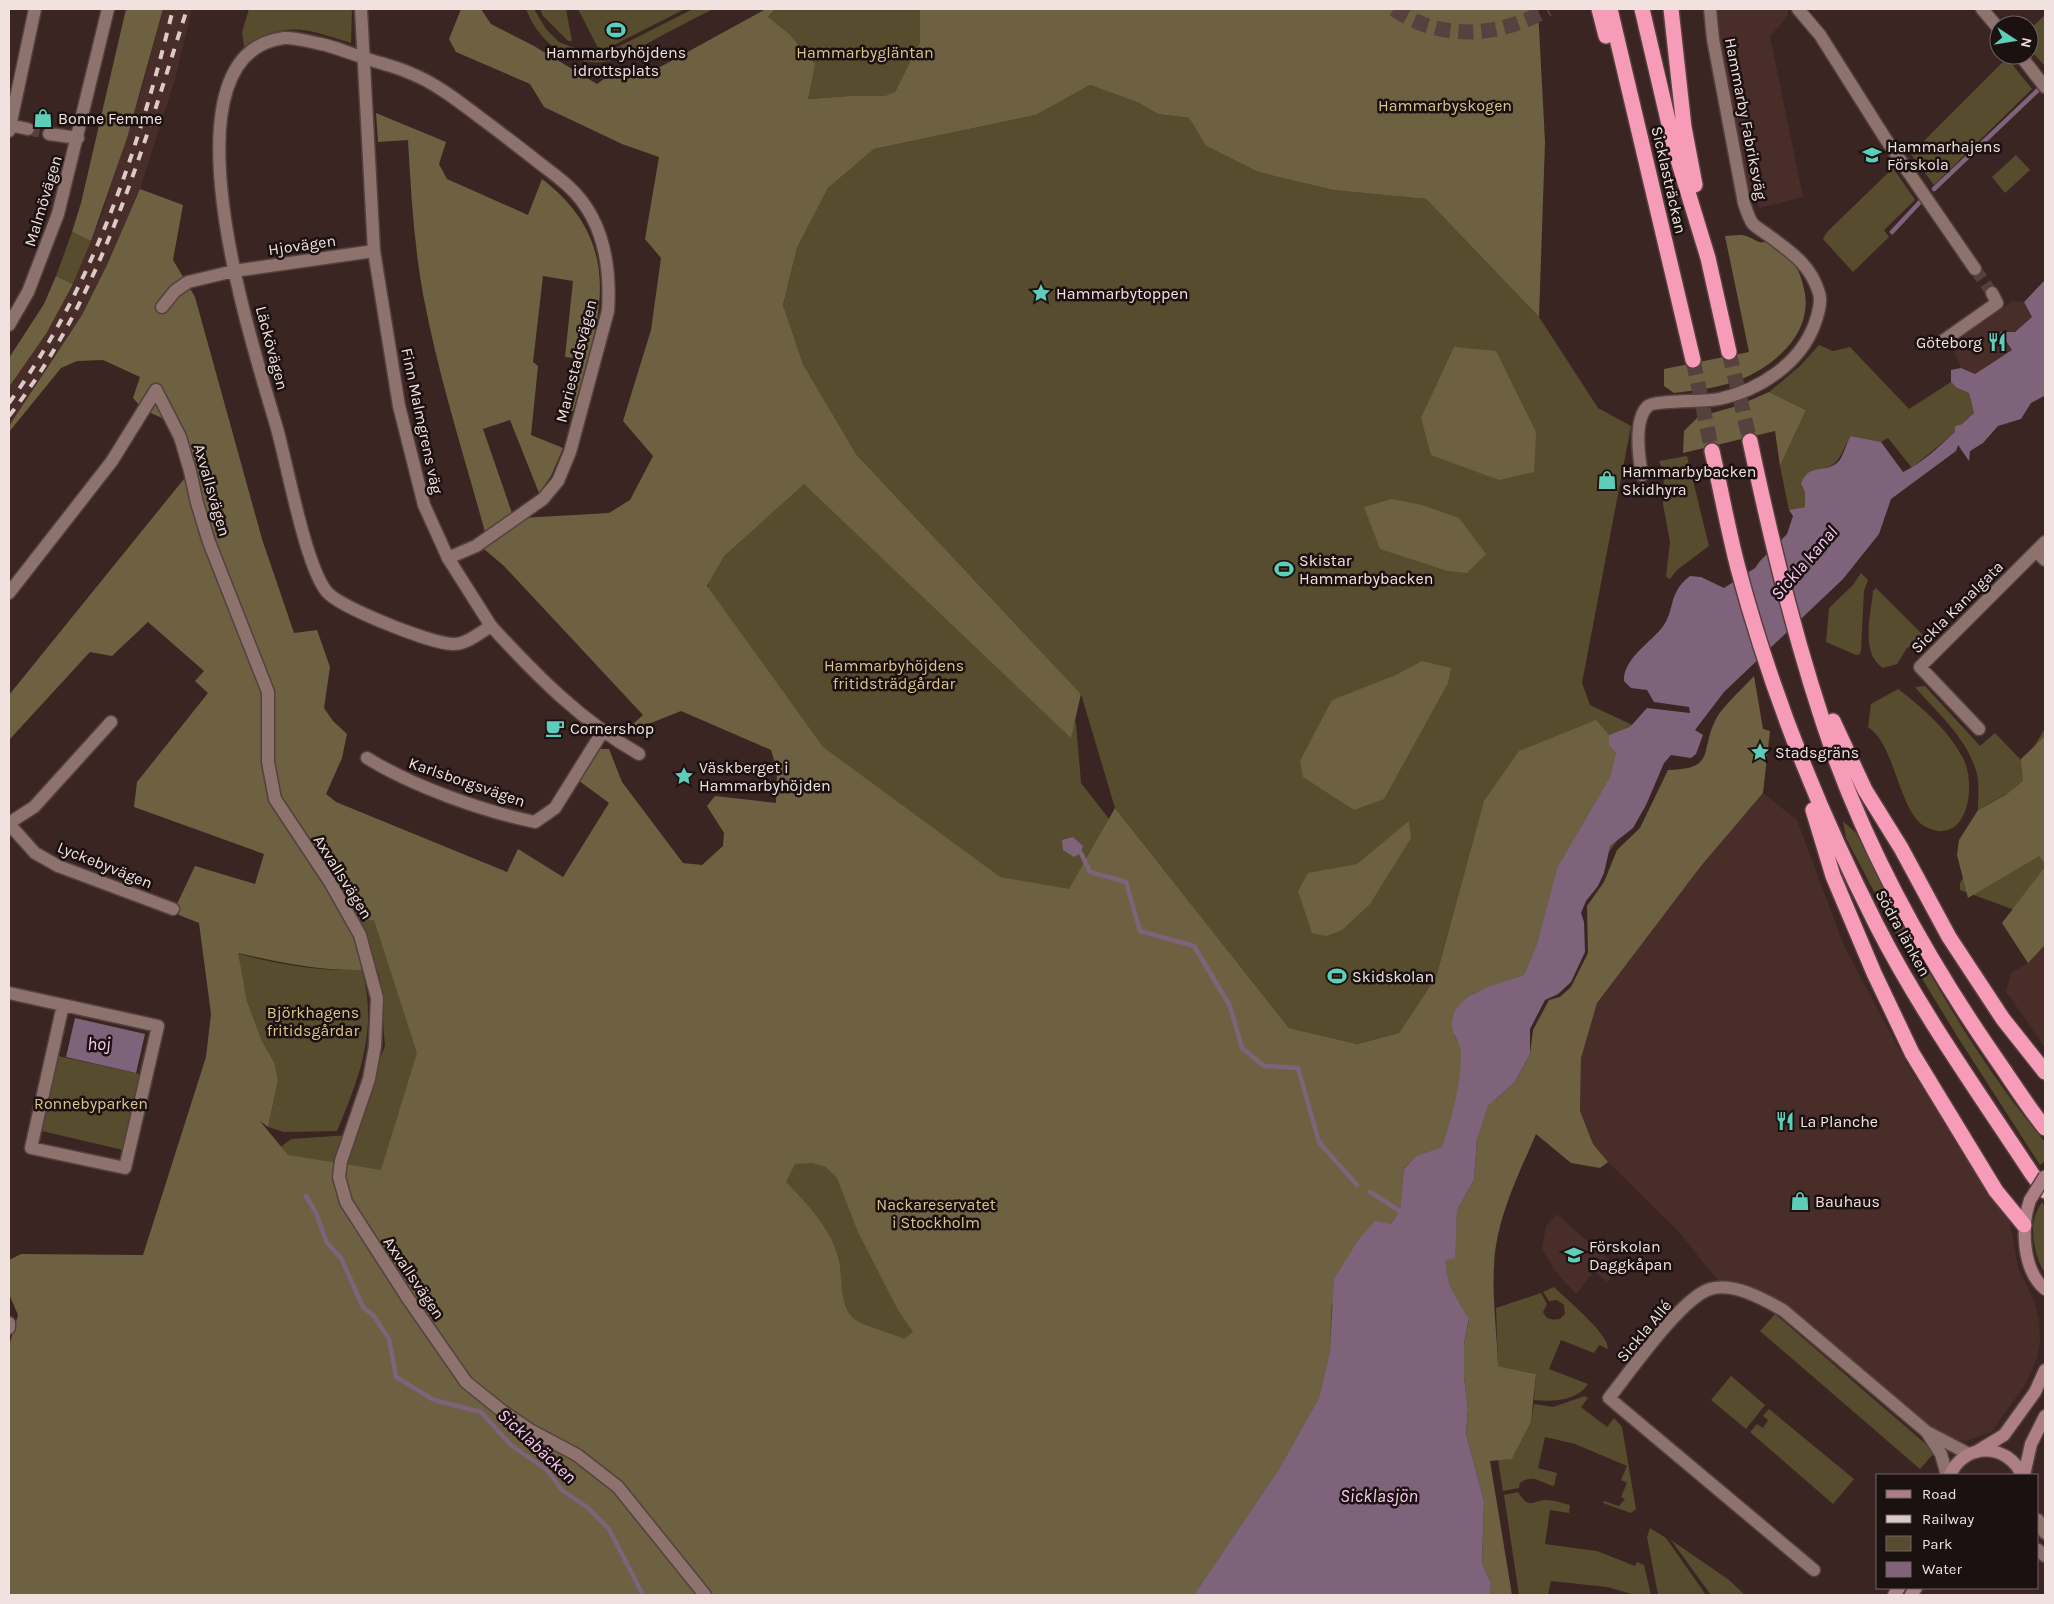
<svg xmlns="http://www.w3.org/2000/svg" width="2054" height="1604" viewBox="0 0 2054 1604" font-family="Karla,sans-serif">
<style>
.built{fill:#492d28}
.green{fill:#574c2e}
.forest{fill:#6d6142;fill-rule:evenodd}
.water{fill:#7e637a}
.lines{fill:none;stroke-linecap:round;stroke-linejoin:round}
.stream{stroke:#7e637a;stroke-width:4.5}
.minor-tunnel{stroke:#56413e;stroke-width:12;stroke-dasharray:12 6;stroke-linecap:butt}
.motorway-tunnel{stroke:#56413e;stroke-width:15;stroke-dasharray:15 8;stroke-linecap:butt}
.minor-casing{stroke:#54413e;stroke-width:15}
.tertiary-casing{stroke:#54413e;stroke-width:15}
.secondary-casing{stroke:#54413e;stroke-width:15}
.motorway-casing{stroke:#54413e;stroke-width:18}
.minor{stroke:#8d726e;stroke-width:12}
.tertiary{stroke:#8d726e;stroke-width:12}
.secondary{stroke:#ad7f84;stroke-width:12}
.motorway{stroke:#f79cb8;stroke-width:15}
.rail{stroke:#dbcbc8;stroke-width:4;stroke-dasharray:9 9;stroke-linecap:butt}
.secondary-bridge-casing{stroke:#54413e;stroke-width:15;stroke-linecap:butt}
.secondary-bridge{stroke:#ad7f84;stroke-width:12}
.labels{text-anchor:middle;dominant-baseline:central;stroke-width:5;stroke-linejoin:round;paint-order:stroke}
.poi-label{font-size:16px;fill:#f1e2df;stroke:#1b1110;text-anchor:start}
.park-label{font-size:16px;fill:#dbc58c;stroke:#1b1110}
.street-label{font-size:16px;fill:#f1e2df;stroke:#1b1110}
.water-label{font-size:18px;font-style:italic;fill:#fac9f4;stroke:#1b1110}
</style>
<rect width="100%" height="100%" fill="#3b2522"/>
<path class="built" d="M163,9h29l-17,70 -35,110 -33,76 -25,50 -73,111v-39l37,-53 27,-50 29,-70 41,-129z
M1720,9h68v7l-18,20 33,161 -43,11 -11,-14 -33,-182z
M2012,301l12,1 8,15 -17,15 -14,1 11,17 -37,24 -14,-6 -10,-23z
M1763,793l34,27 47,126 67,125 98,146 9,50 17,36 4,18 1,19 -3,18 -12,27 -34,47 -25,9 -10,-1 -8,10 -165,-142 -58,-22 -11,-10 -34,-43 -72,-71 -15,-18 -13,-33 1,-53 16,-55 104,-137z
M2045,945v103l-39,-57 5,-18 17,-10z
M1557,1214l61,55 -11,13 -13,-11 -18,23 -20,-22 -14,-23 4,-23z"/>
<path class="green" d="M249,9h103l-1,34c-45,-14 -64,-23 -107,4l-2,-15z
M526,9h8l12,20 13,13 34,13 21,-6 79,-40h20c-22,11 -43,22 -65,34 -10,5 -20,12 -31,16 -40,13 -77,-13 -91,-50z
M540,9h26l6,32h-4l-25,-25z
M578,9h107l-85,43z
M775,9h145v33l-25,50 -9,4h-37l-41,3 -40,-82z
M2045,15v51l-16,-17v-19z
M2007,58l25,31 -98,96 -23,-31z
M1090,85l49,18 19,11 31,4 17,28 52,26 75,18 93,9 113,118 59,91 33,18 -49,257 8,22 53,25 1,72 -42,60 -130,289 -103,444h-1360v-143l249,-287 33,-26 58,-4 36,-89 -6,-71 -21,-53 83,-11 310,-31 18,-23 13,-103 -82,-117 10,-63 16,-26 78,-85 272,260 5,60 133,170 69,76 75,28 48,-14 23,-31 55,-210 -48,175 -37,56 -42,11 -68,-16 -174,-220 -34,-114 -225,-240 -53,-90 -20,-59 14,-57 31,-60 46,-39 162,-34z
M2016,155l14,15 -25,23 -13,-16z
M1893,168l22,32 -31,30 5,7 -36,35 -30,-33 4,-7z
M72,232l19,9 -18,43 -17,-8z
M1819,345l14,6 17,-4 59,62 42,-27 6,6 12,5 5,20 -12,11 -7,2v6l-43,36 -24,-30 -7,4 -30,-6c-13,20 -9,32 -39,34l-11,14 4,8v15l-16,3 -9,-44 26,-56 -37,-18 31,-26z
M1687,456l22,90 -32,24 -7,9 -4,-2 4,-35 -7,-38 1,-29 -5,-14z
M1861,573l7,7 -4,11 -3,59 -1,4 -4,1 -30,-13 3,-34 24,-23z
M1876,588l51,51 -20,9 -10,16 -14,4c-23,-15 -12,-53 -10,-77z
M1925,686l55,60 15,-13 26,27 9,-6 15,-26v193l-85,-31v-7l43,-68 3,-21 -28,16c0,-10 1,-21 0,-31 -7,-38 -39,-64 -63,-92z
M1898,689c25,19 51,42 65,69 14,26 5,90 -37,69 -27,-13 -30,-82 -58,-100l3,-23z
M1843,821l13,12c54,108 111,216 189,309v19l-5,4 -83,-129 -53,-87 -58,-111z
M237,953c40,12 84,18 125,17 16,59 -2,106 -25,161l-53,1 -16,-5 10,-46 -3,-17 -13,-23 -15,-40z
M58,1056l82,18 -17,76 -81,-19z
M2042,1202l3,5v66c-9,-13 -14,-37 -11,-53 1,-6 5,-13 8,-18z
M1554,1287c12,12 55,47 54,62l-9,-4 -5,8 -33,-13 -12,29 39,15c-11,17 -36,18 -54,16l2,-26 -38,-8 -2,-58 45,-15 6,11 -4,8c4,8 8,8 17,7l5,-5 -1,-9 -7,-5 -8,1 -6,-9z
M1775,1314l160,138 -15,17 -160,-138z
M1731,1376l34,29 -19,24 -35,-29z
M1585,1396l3,2 -7,9 26,20 7,-9 8,9 14,82 -5,4 -28,-10 1,-2 15,5 6,-7 -4,-2 6,-14 -6,-3 6,-14 -52,-22 -30,-7 -7,31 19,5 -3,13c-14,-3 -20,-13 -34,-3l-1,5 -16,3 -5,-31 14,-1 19,-37 3,-18 19,3z
M1769,1409l85,70 -21,25 -83,-72 7,-8 6,4 5,-8 -5,-4z
M1518,1492c11,18 14,9 27,8 8,0 18,3 25,5l-1,8 -19,-3 -5,34 52,7 38,15 2,-4 7,3 7,30h-16l-28,-8 -56,-6 -3,14h-29l-15,-100z
M1650,1528l16,10 40,57h-48l-11,-58z
M1671,1540l58,40 16,15h-34z"/>
<path class="forest" d="M126,9h37l-36,129 -36,103 -19,-9 9,-29z
M461,9h20l10,15 43,22 63,38 7,-5 25,-1 33,-12 104,-57h9l-7,8 21,17 26,30 -7,35 41,-3h36l10,-4 25,-50v-33h618l7,133 -6,175 -113,-118 -93,-9 -75,-18 -52,-26 -17,-28 -31,-4 -19,-11 -49,-18 -54,30 -162,34 -46,39 -31,60 -14,57 20,59 53,90 225,240 -10,44 -267,-254 -80,72 -17,30 116,161 177,130 69,12 46,-81 174,220 68,16 42,-11 37,-56 48,-176 35,-50 77,-31 13,15v10l7,8 -6,24 -53,91 -20,76 -13,31 -51,18 -19,43c2,4 6,9 7,14 4,25 -11,73 -19,97l-26,9 -12,12 -4,43 -9,13 -16,-2 -16,17 -28,68 -1,44 -11,47 -40,71 -85,126h-1185v-249l9,-31 -9,-21v-34l12,-6 122,1 63,-198 5,-43 -12,-91 -20,-8 -3,-9 19,-40 60,18 9,-30 -130,-47 3,-25 71,-89 -13,-12 9,-10 -56,-49 -36,34 -22,-4 -81,88v-45l179,-221 -14,-38 -12,-18 -18,-8 -11,-12 7,-21 -37,-17 -26,1 -16,7 -52,64v-6l73,-111 25,-50 33,-76 43,16 -10,55 22,37 67,242 32,94 23,-3 13,37 -6,41 9,13 14,13 -5,24 -16,36 10,8 171,70 11,-23 45,28 46,-74 -31,-23 19,-31h12l13,33 61,81 19,2 21,-19 1,-13 -17,-27 8,-10 61,7 1,-33 -6,-20 -90,-39 -60,24 22,-20 -139,-149 -20,-17 38,-31 87,-5 21,-13 23,-44 -30,-35 28,-91 10,-72 -16,-19 14,-82 -37,-13 -78,-37 -14,-23 -74,-32 -7,-13zM374,920l43,133 -36,117 -93,-15 -28,-34 8,6 10,-46 -3,-17 -13,-23 -15,-40 -9,-48c40,9 82,18 124,17l-4,-48zM812,1163l14,4 11,11 21,54 40,78 15,22 -9,7c-11,-5 -38,-13 -47,-18 -19,-13 -14,-40 -18,-60 -7,-32 -32,-57 -53,-79l9,-18z
M376,113l70,29 -7,22 8,15 81,36 14,-36c87,67 57,144 31,232l-10,-2 11,-51 -9,-1 8,-76 -30,-5 -10,86 5,4 -7,69 32,13 -12,28 -12,17 -29,-73 -27,9 29,84 -27,19c-21,-77 -46,-154 -61,-233 -10,-52 -13,-106 -16,-159l-30,2z
M1725,236c6,0 15,-2 21,0 10,3 12,9 23,5 7,7 16,13 23,21 7,7 10,18 12,27 10,42 -27,75 -62,90 -22,9 -45,11 -68,14l-10,-7v-17l85,-17z
M56,276l17,8 -27,50 -37,53v-29l35,-54z
M1454,347l42,4 40,81 -2,40 -35,8 -68,-25 -10,-37z
M1769,392l37,18 -26,56 -5,-35 -92,22 1,-22 14,-14 39,-11z
M1392,499l30,6 37,13 27,36 -19,19 -19,-2 -68,-22 -16,-42z
M1422,661l29,7 -3,15 -64,116 -30,11 -51,-33 -3,-16 32,-61 64,-25z
M1754,676l9,53 7,2 -7,62 -62,73 -104,137 -16,55 -1,53 13,33 15,18 -8,6 -29,-5 -35,-29c-18,42 -40,85 -42,132 -2,33 3,67 4,100l38,8 -5,48 -19,37 -22,2 22,134h-22l1,-12 -9,-20 2,-62 -18,-68 2,-25 -4,-31v-34l5,-23 -13,-20 -11,-28 1,-12 10,-32 1,-18 17,-30 3,-40 11,-34 27,-24 15,-28 3,-24 16,-30 11,-3 11,-10 17,-34 -1,-47 17,-24 13,-32 23,-22 28,-58c48,-1 32,-18 47,-49 5,-12 29,-34 39,-45z
M2045,736v127l-6,-7 -71,42 -11,-43 2,-15 19,-30 29,-16 16,-13 -2,-22z
M1409,821l2,17 -41,66 -28,26 -16,6 -14,-3 -14,-42 10,-18 49,-9z
M2045,867v78l-17,18 -26,-40z"/>
<path class="water" d="M2045,280l-1,116 -13,7 -10,16 -23,7 -15,17 -13,8 -1,10 -11,-16 -2,6 -65,48 -12,35 -36,45 -119,113 -29,38 8,5 -7,19 -5,4 -20,-3 -7,8 -18,42 -13,23 -23,18 -6,27 -6,13 -12,15 -5,12 3,9 1,30 -14,30 -13,12 -13,6 -15,29v25l-15,28 -27,24 -11,34 -3,40 -17,30 -2,48 -9,2c-2,21 12,42 23,59l-5,24v34l4,31 -2,25 18,68 -2,62 9,20 -1,12h-296l85,-126 40,-71 11,-47 4,-72 25,-40 16,-18 16,3 9,-13 4,-42 12,-13 26,-9c10,-31 19,-62 19,-94 0,-10 -10,-19 -9,-30 1,-31 49,-39 72,-48l13,-31 20,-76 53,-91 6,-24 -7,-8v-10l21,-8 17,-19 43,5 -1,-6 -35,-5 -7,-12 -16,-2 -7,-7c-1,-21 24,-37 37,-52 15,-18 6,-36 29,-53l11,1 23,11 31,-20 5,-7 27,-27 6,-18 -4,-6 16,-3v-15l-4,-8c8,-23 25,-9 38,-23 5,-6 7,-18 12,-25l30,6 22,30c20,-9 36,-26 52,-40v-6l7,-2 12,-11 -5,-20 -12,-5 -6,-6v-12l10,-2 14,6 37,-24 -12,-18h15l17,-15 -8,-15z
M1073,837l10,9 -2,7 -7,4 -11,-7 -1,-10z
M75,1018l70,16 -9,39 -70,-16z"/>
<g class="lines">
<path class="stream" d="M1934,189l104,-99
M1892,232l28,-30
M1081,853l9,19 36,10 14,49 54,15 36,60 12,42 22,18 34,2 21,74 38,43
M1370,1192l30,19
M306,1196l10,17 11,30 14,15 22,49 11,9 15,23 7,38 38,23 47,12 30,33 36,25 16,21 24,16 22,22 34,66"/>
<path class="minor-tunnel" d="M28,129l21,5
M1975,269l17,24"/>
<path class="motorway-tunnel" d="M1394,9c47,33 107,28 154,0
M1729,352l21,89
M1693,360l19,91"/>
<g class="minor-casing">
<path id="minor" d="M1798,9l22,26 65,103 90,131
M1982,9l17,20
M2020,55l25,32
M9,125l19,4
M9,131l26,-122
M49,134l29,4
M162,307l13,-16 13,-9 46,-11 140,-20
M1940,343l57,-40 -5,-10
M156,390l24,47 10,34 7,32 12,39 59,150v70l7,37 55,83 30,53 17,63 -2,48 -6,33 -28,82 -2,16 7,25 61,95 59,85 36,29 28,19 47,25 41,32 87,108
M1642,475c-3,-17 -9,-55 6,-69 7,-6 57,-4 71,-7 41,-9 82,-36 96,-76 3,-9 7,-21 4,-30 -8,-28 -28,-41 -51,-58 -4,-3 -11,-7 -15,-11 -4,-5 -7,-15 -9,-21l-31,-164 -3,-30
M2036,551l9,9
M448,558l28,-12 67,-47 15,-18 12,-29 38,-141c3,-46 -5,-94 -41,-126 -11,-10 -23,-18 -34,-27 -18,-14 -36,-28 -55,-42 -21,-16 -43,-33 -68,-43 -15,-7 -32,-10 -48,-16 -14,-4 -26,-10 -41,-13 -11,-2 -26,-7 -37,-6 -129,16 -29,314 -8,387 11,37 29,141 51,167 14,16 103,51 125,52 13,1 28,-11 39,-18 45,49 90,95 148,128
M9,593l103,-132 44,-71
M1979,729l-59,-62 125,-125
M367,758c45,28 115,53 168,64l20,-14 48,-77
M9,823l25,-16 77,-85
M9,824l26,29 23,13 115,43
M9,993l149,33 -33,142 -94,-20 32,-143
M9,1323v5
M1928,1434l13,20 6,21
M1814,1570l-205,-172c21,-26 72,-100 101,-109 24,-7 53,10 73,21l144,122 42,22"/>
</g>
<g class="tertiary-casing">
<path id="tertiary" d="M361,9l13,242 25,155 25,99 24,53 43,68
M9,325l19,-33 30,-78 50,-205
M2038,1520l7,13
M2038,1550l7,6"/>
</g>
<g class="secondary-casing">
<path id="secondary" d="M2030,1200c-9,26 -8,70 15,89
M1976,1452l28,-17 31,-43 10,-22
M1950,1475c14,-33 58,-32 72,0
M2024,1475l7,-31 14,-28
M1894,1595l5,-7
M1911,1595l5,-7"/>
</g>
<g class="motorway-casing">
<path id="motorway" d="M1599,9l7,27
M1610,9l83,351
M1642,9l33,141 33,108 21,94
M1671,9l13,118 11,58
M1750,441c23,108 49,215 86,319 39,105 97,208 161,300 16,23 31,47 48,68
M1712,451c9,39 16,79 26,117 33,124 81,244 139,358 44,86 102,167 155,248l13,17
M1833,721l32,69 36,58 48,89 54,82 42,53
M1813,810l20,66 41,97 38,80 84,138 28,34"/>
</g>
<use href="#minor" class="minor"/>
<use href="#tertiary" class="tertiary"/>
<use href="#secondary" class="secondary"/>
<use href="#motorway" class="motorway"/>
<path class="rail" d="M9,403c85,-117 130,-255 164,-394
M9,416c93,-119 133,-266 178,-407"/>
<g class="secondary-bridge-casing">
<path id="secondary-bridge" d="M2030,1200l15,-24"/>
</g>
<use href="#secondary-bridge" class="secondary-bridge"/>
</g>
<defs>
<g id="stadium-bare" transform="scale(1.5)"><path d="M0-5a6.5 5 0 1 0 0 10a6.5 5 0 1 0 0-10ZM-3.5-1.8h7v3.6h-7Z" fill="#5dceb9" stroke="#1b1110" stroke-width="2.5" paint-order="stroke"/></g>
<g id="shop-bare" transform="scale(1.5)"><path d="M-5-2.5h2.3a2.7 3.5 0 0 1 5.4 0H5L5.5 6h-11ZM-1.5-2.5h3a1.5 2.3 0 0 0-3 0Z" fill="#5dceb9" stroke="#1b1110" stroke-width="2.5" paint-order="stroke"/></g>
<g id="school-bare" transform="scale(1.5)"><path d="M0-5L7-2L0 1L-7-2ZM-4 1L0 2.5L4 1V4Q0 6-4 4Z" fill="#5dceb9" stroke="#1b1110" stroke-width="2.5" paint-order="stroke"/></g>
<g id="sight-bare" transform="scale(1.5)"><path d="M0-6L1.8-2.2L6-1.7L2.9 1.2L3.7 5.4L0 3.3L-3.7 5.4L-2.9 1.2L-6-1.7L-1.8-2.2Z" fill="#5dceb9" stroke="#1b1110" stroke-width="2.5" paint-order="stroke"/></g>
<g id="restaurant-bare" transform="scale(1.5)"><path d="M-5-6h1v4h1v-4h1v4h1v-4h1v5L-1.5 .5V6h-2V.5L-5-1ZM5-6V6H3V1.5H1.5Q1.5-4 5-6Z" fill="#5dceb9" stroke="#1b1110" stroke-width="2.5" paint-order="stroke"/></g>
<g id="cafe-bare" transform="scale(1.5)"><path d="M-5.5-4.5H6V0H3Q3 3.5 0 3.5H-2.5Q-5.5 3.5-5.5 0ZM3-3.2v2h1.7v-2ZM-6 4.5H4V6H-6Z" fill="#5dceb9" stroke="#1b1110" stroke-width="2.5" paint-order="stroke"/></g>
</defs>
<g fill-rule="evenodd">
<use href="#stadium-bare" x="616" y="30"/>
<use href="#shop-bare" x="43" y="118"/>
<use href="#school-bare" x="1872" y="155"/>
<use href="#sight-bare" x="1041" y="293"/>
<use href="#restaurant-bare" x="1997" y="342"/>
<use href="#shop-bare" x="1607" y="480"/>
<use href="#stadium-bare" x="1284" y="569"/>
<use href="#cafe-bare" x="555" y="728"/>
<use href="#sight-bare" x="1760" y="752"/>
<use href="#sight-bare" x="684" y="776"/>
<use href="#stadium-bare" x="1337" y="976"/>
<use href="#restaurant-bare" x="1785" y="1121"/>
<use href="#shop-bare" x="1800" y="1201"/>
<use href="#school-bare" x="1574" y="1255"/>
</g>
<g class="labels">
<g class="poi-label">
<text x="616" y="52" text-anchor="middle">Hammarbyhöjdens<tspan x="616" dy="18">idrottsplats</tspan></text>
<text x="58" y="118">Bonne Femme</text>
<text x="1887" y="146">Hammarhajens<tspan x="1887" dy="18">Förskola</tspan></text>
<text x="1056" y="293">Hammarbytoppen</text>
<text x="1982" y="342" text-anchor="end">Göteborg</text>
<text x="1622" y="471">Hammarbybacken<tspan x="1622" dy="18">Skidhyra</tspan></text>
<text x="1299" y="560">Skistar<tspan x="1299" dy="18">Hammarbybacken</tspan></text>
<text x="570" y="728">Cornershop</text>
<text x="1775" y="752">Stadsgräns</text>
<text x="699" y="767">Väskberget i<tspan x="699" dy="18">Hammarbyhöjden</tspan></text>
<text x="1352" y="976">Skidskolan</text>
<text x="1800" y="1121">La Planche</text>
<text x="1815" y="1201">Bauhaus</text>
<text x="1589" y="1246">Förskolan<tspan x="1589" dy="18">Daggkåpan</tspan></text>
</g>
<g class="park-label">
<text x="865" y="52">Hammarbygläntan</text>
<text x="1445" y="105">Hammarbyskogen</text>
<text x="894" y="665">Hammarbyhöjdens<tspan x="894" dy="18">fritidsträdgårdar</tspan></text>
<text x="313" y="1012">Björkhagens<tspan x="313" dy="18">fritidsgårdar</tspan></text>
<text x="91" y="1103">Ronnebyparken</text>
<text x="936" y="1204">Nackareservatet<tspan x="936" dy="18">i Stockholm</tspan></text>
</g>
<g class="street-label">
<text transform="translate(1746 119) rotate(79)">Hammarby Fabriksväg</text>
<text transform="translate(1669 180) rotate(77)">Sicklasträckan</text>
<text transform="translate(43 201) rotate(-73)">Malmövägen</text>
<text transform="translate(302 245) rotate(-8)">Hjovägen</text>
<text transform="translate(272 348) rotate(75)">Läckövägen</text>
<text transform="translate(576 361) rotate(-76)">Mariestadsvägen</text>
<text transform="translate(422 421) rotate(78)">Finn Malmgrens väg</text>
<text transform="translate(212 490) rotate(74)">Axvallsvägen</text>
<text transform="translate(1957 607) rotate(-45)">Sickla Kanalgata</text>
<text transform="translate(467 782) rotate(19)">Karlsborgsvägen</text>
<text transform="translate(105 865) rotate(22)">Lyckebyvägen</text>
<text transform="translate(343 877) rotate(58)">Axvallsvägen</text>
<text transform="translate(1903 933) rotate(61)">Södra länken</text>
<text transform="translate(414 1278) rotate(56)">Axvallsvägen</text>
<text transform="translate(1644 1331) rotate(-50)">Sickla Allé</text>
</g>
<g class="water-label">
<text transform="translate(1804 563) rotate(-49)">Sickla kanal</text>
<text x="99" y="1044">hoj</text>
<text transform="translate(537 1446) rotate(43)">Sicklabäcken</text>
<text x="1379" y="1496">Sicklasjön</text>
</g>
</g>
<rect width="2054" height="1604" fill="none" stroke="#f1e2df" stroke-width="20"/>
<rect x="1876" y="1474" width="162" height="115" fill="#1b1110" stroke="#716563"/>
<rect x="1886" y="1490" width="25" height="8" fill="#ad7f84" stroke="#716563"/>
<text x="1922" y="1499" font-size="15" fill="#f1e2df">Road</text>
<rect x="1886" y="1515" width="25" height="8" fill="#dbcbc8" stroke="#716563"/>
<text x="1922" y="1524" font-size="15" fill="#f1e2df">Railway</text>
<rect x="1886" y="1536" width="25" height="15" fill="#574c2e" stroke="#716563"/>
<text x="1922" y="1549" font-size="15" fill="#f1e2df">Park</text>
<rect x="1886" y="1562" width="25" height="15" fill="#7e637a" stroke="#716563"/>
<text x="1922" y="1574" font-size="15" fill="#f1e2df">Water</text>
<g transform="translate(2014 40) rotate(102)"><circle r="24" fill="#1b1110" stroke="#716563"/>
<path d="M0-4L9 19L0 12L-9 19Z" fill="#5dceb9"/>
<text y="-8" font-size="14" font-weight="bold" text-anchor="middle" fill="#f1e2df">N</text>
</g>
</svg>
